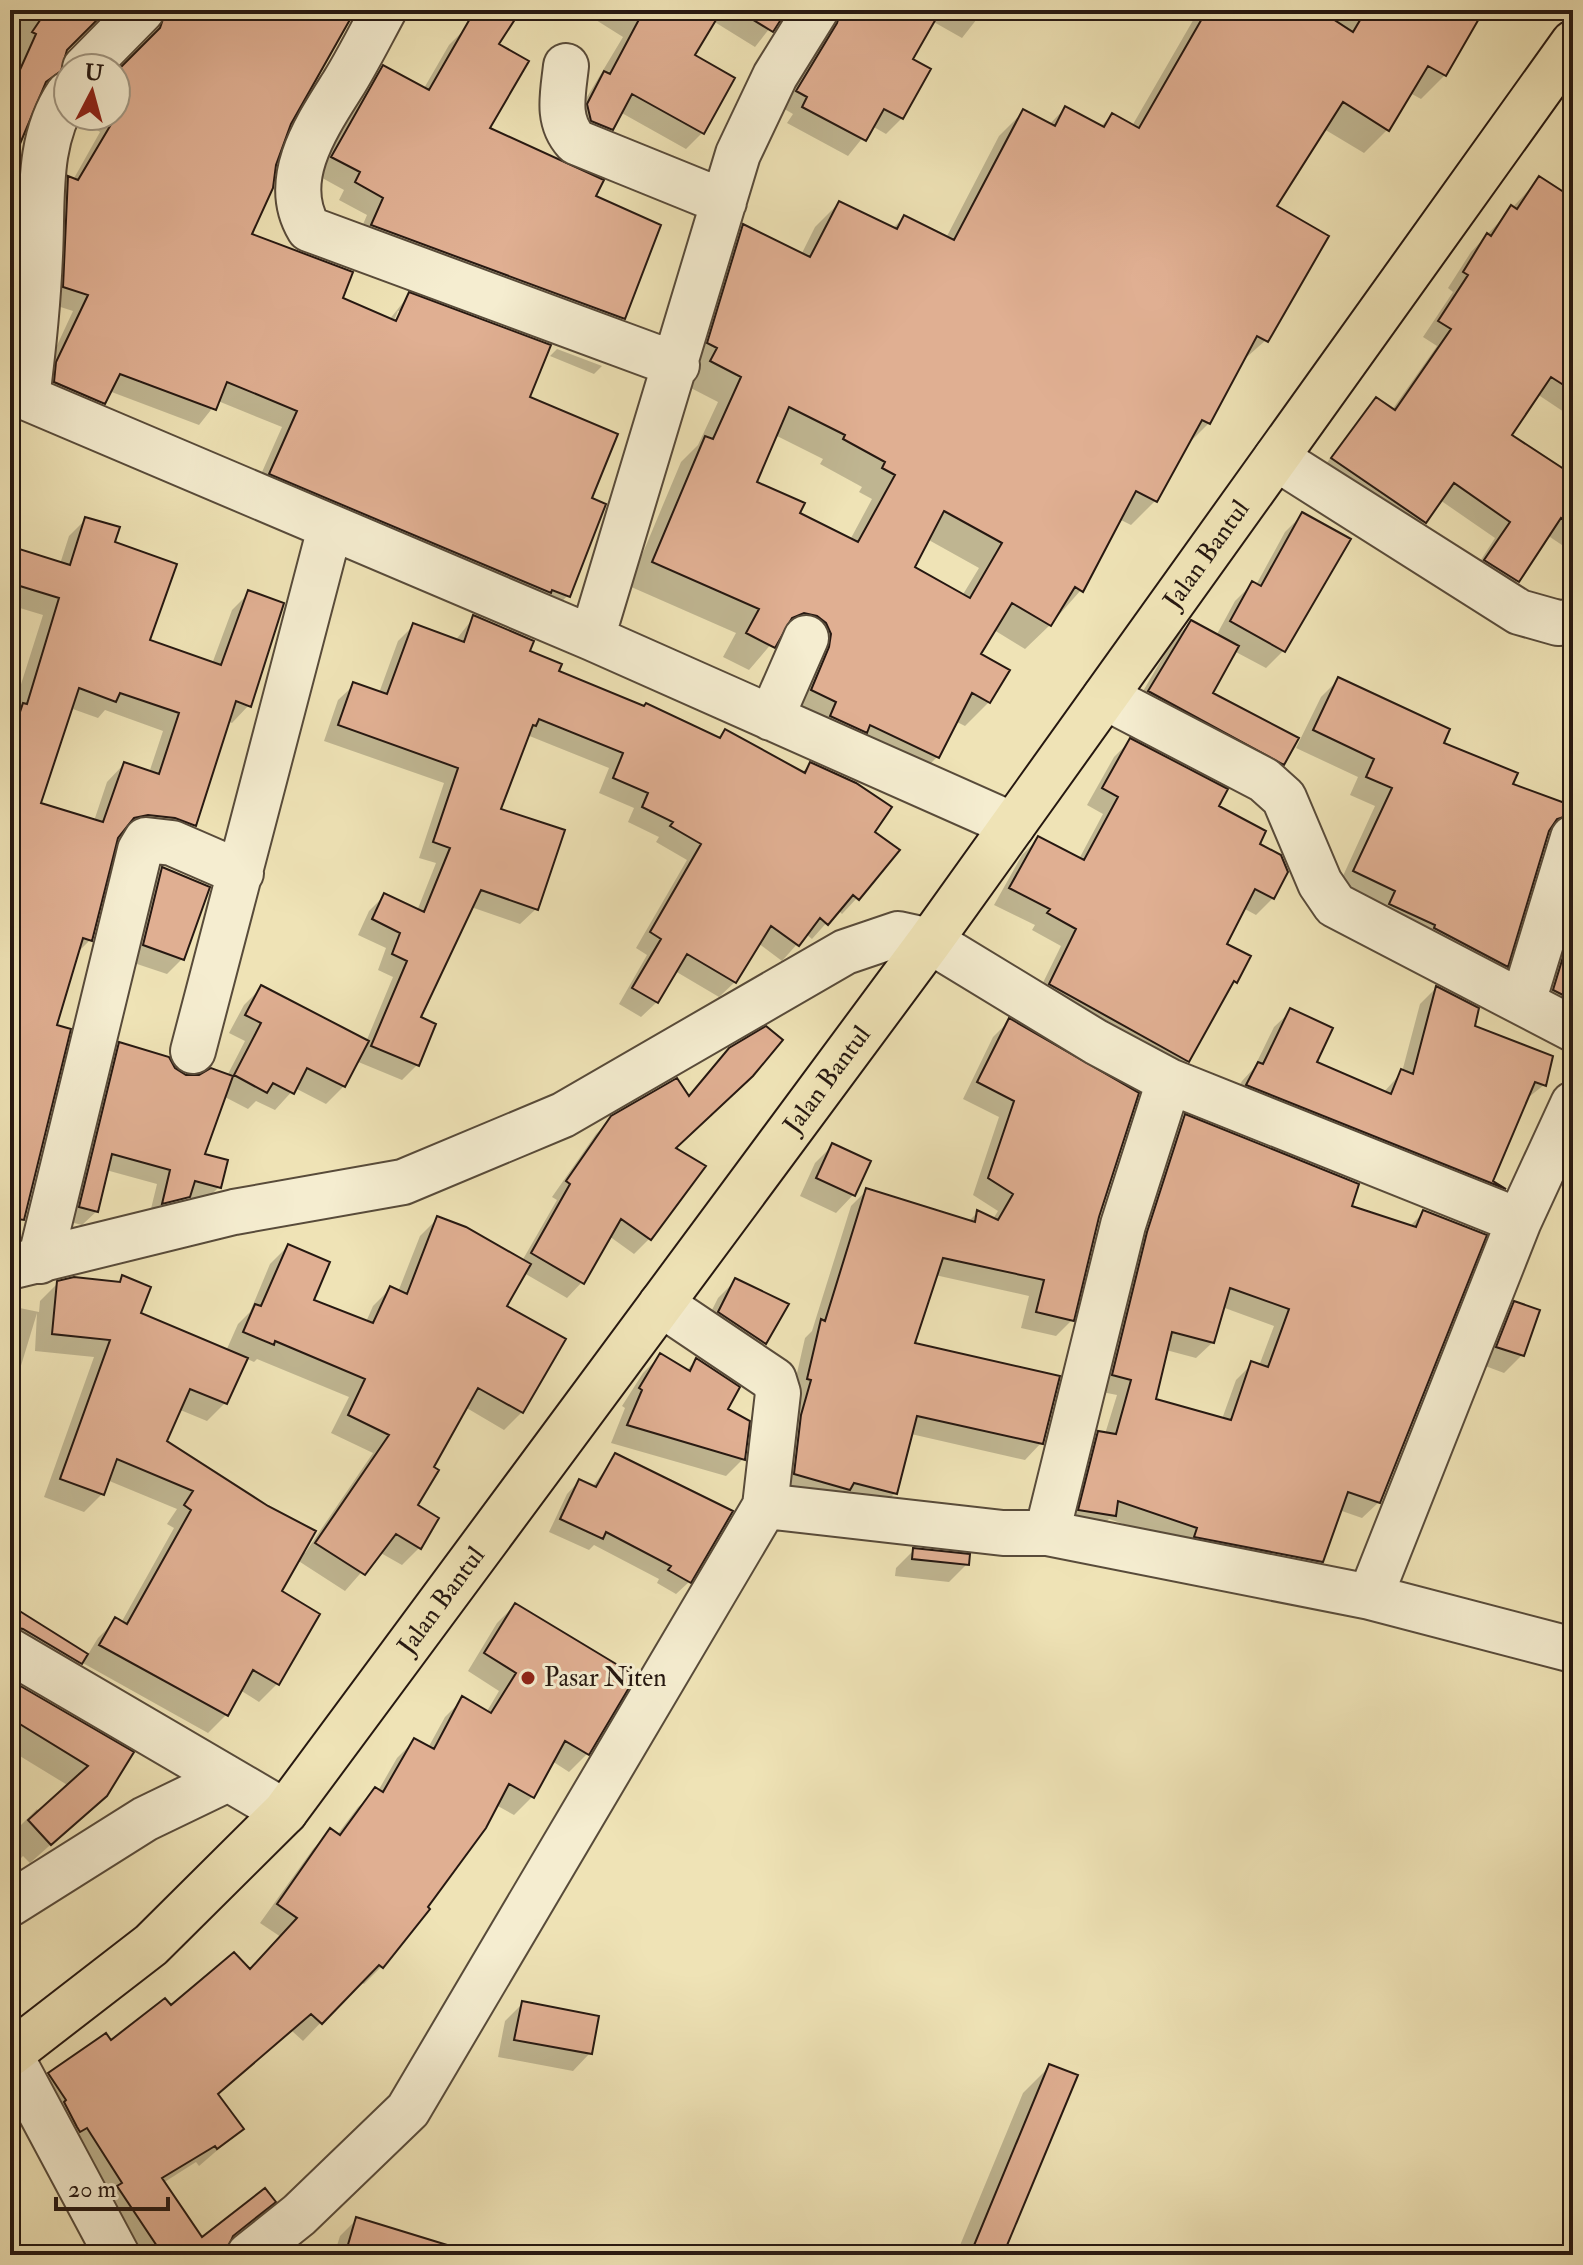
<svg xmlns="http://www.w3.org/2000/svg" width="1583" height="2265" viewBox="0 0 1583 2265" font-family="'IM FELL Double Pica',serif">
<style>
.shadow{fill:#0003;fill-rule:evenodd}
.building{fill:#e0af92;stroke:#261811;stroke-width:2;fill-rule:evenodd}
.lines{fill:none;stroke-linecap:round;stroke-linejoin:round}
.minor-casing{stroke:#584b3a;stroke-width:48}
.major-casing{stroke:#261811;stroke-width:48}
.minor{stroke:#f5edd0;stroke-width:44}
.major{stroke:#efe3b6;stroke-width:44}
.poi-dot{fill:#8f2418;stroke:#f5edd0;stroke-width:3}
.labels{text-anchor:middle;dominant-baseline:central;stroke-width:6;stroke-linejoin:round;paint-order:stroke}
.street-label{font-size:26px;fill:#261811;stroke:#f5edd0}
.poi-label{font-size:26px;fill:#261811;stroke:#f5edd0;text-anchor:start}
</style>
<rect width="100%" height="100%" fill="#efe3b6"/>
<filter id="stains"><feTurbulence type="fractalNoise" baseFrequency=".0025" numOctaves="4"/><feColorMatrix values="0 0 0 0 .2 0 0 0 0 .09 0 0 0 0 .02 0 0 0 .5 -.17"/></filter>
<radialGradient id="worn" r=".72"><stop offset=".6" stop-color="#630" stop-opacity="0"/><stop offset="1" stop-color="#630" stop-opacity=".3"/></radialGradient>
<path class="shadow" d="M13,10h91l-39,39 -6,21 -17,16 -31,73 6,2 -7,131v-277z
M145,10h208l-64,113 -40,112 91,64 49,21 20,-25 118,103 62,101 -21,96 -16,17 -298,-122 28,-63 -64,-26 -19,24 -90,-34 -22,28 -46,-39 32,-69 -25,-8 5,-108 15,-16 5,1 27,-48 -24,-16h40v-44l35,-37 -1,-16zM398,311h5l-9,20 -4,-1z
M580,10h204l-29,37 -42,-26 -21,35 10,77 -16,16 -66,-37 -9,17 -16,16 -23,-23 51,-85z
M866,10h118l-22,28 -30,-17 -22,39 -8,58 -16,16 -14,-8 -24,30 -61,-33 6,-9 -12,-7 42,-70 16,-16z
M1199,10h283l-37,65 -24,24 -11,-6 -22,36 -24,24 -40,-24 -50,78 -8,133 -26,23 -31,60 -24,24 -30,54 -24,24 -12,-6 -38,71 -31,35 -25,24 -31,-19 -16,25 11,47 -24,24 -10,-5 -18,36 -24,24 -125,-67 4,-75 -14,-3 -29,34 -26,-13 13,-24 -107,-47 52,-124 17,-17 20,-43 -31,-16 33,-136 24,-24 57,29 14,-28 24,-24 53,26 12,-12 42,21 53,-102 24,-24 26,13 16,-17 35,19 12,-12 20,11zM775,435l48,24 -3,5 42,23 -3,5 13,7 -22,41 -52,-26 -44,-31zM927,539l52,29 -17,28 -50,-28z
M467,27l20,102 137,189 -18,17 -251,-92 12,-28 -28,-15 5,-10 -29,-16 51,-90 17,-17 40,23 26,-45z
M1573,118v22l-10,-7z
M1539,179l34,22v217l-36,-24 -27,42 63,41v57l-11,11 -15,-10 -30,46 -16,16 -31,-20 25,-39 -55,-38 -32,38 -91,-63 60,-75 15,10 45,-64 -14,-9 30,-45 -5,-4 23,-36z
M557,349l45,17 -8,8 -44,-18z
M1303,514l-19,136 -18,18 -32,-17 -24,43 73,70 -18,17 -133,-71 41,-70 18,-18 25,14 19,-35 17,-17 4,1 29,-53z
M86,519l27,24 35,98 64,23 20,-54 17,-17v112l-17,18 -5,-2 -33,104 -17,17 -47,-11 -11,3 -29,106 -14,14 -21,72 -33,193 -12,13v-513l33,-104 -33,-10v-57l50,16 9,-28zM70,708l28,10 7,-8 58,21 -14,42 -25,-9 -17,18 -13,39 -56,-17z
M474,617l83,55 161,67 8,-7 75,42 9,-10 63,68 -16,66 -15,16 -4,-4 -26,29 -6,-5 -24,27 -24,-18 -23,39 -16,15 -44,-26 -18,31 -16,15 -22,-13 28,-49 -11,-7 51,-88 -31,-18 3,-5 -31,-15 6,-14 -35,-15 10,-25 -82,-33 -29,75 38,99 -16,15 -49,-17 -52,111 -2,47 -15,15 -46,-19 -12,25 -18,18 -31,-16 -20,22 -19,-9 -8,8 -25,-13 -21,60 17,31 -14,14 -18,-4 -14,14 -24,6 8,-33 -51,-14 -9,41 -15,14 -16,-4 39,-163 15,-14 65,33 42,-1 18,-35 -16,-8 15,-28 17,-17 105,54 27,-65 -15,-7 8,-22 -28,-13 11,-24 15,-15 33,15 19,-48 -17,-5 25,-75 -120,-42 14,-41 16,-15 25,8 19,-52 15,-15 42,15z
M1339,679l172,106 53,28 -17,17 -41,136 -18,17 -151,-94 38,-83 -25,-11 8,-18 -62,-29 25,-51z
M1130,741l86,66 41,38 16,53 -17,17 -13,-7 -19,37 25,12 -61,104 -17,16 -137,-76 27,-55 -29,-16 3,-5 -41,-20 28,-50 16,-16 41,20 24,-45 -16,-9 27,-48z
M162,869l21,89 -16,16 -39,-13 19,-76z
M1573,889v85l-7,22 -17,17 -12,-6z
M1436,988l36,40 72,57 -19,15 -34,82 13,5 -15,15 -258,-100 11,-21 12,-13 20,-41 17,-16 23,52 69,30 19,-21 18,-68z
M1009,1021l88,196 -25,103 -16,16 -35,-8 8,-32 -94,-21 -22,69 128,99 -16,17 -114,-26 -16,59 -16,17 -100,-20 13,-95 13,-57 7,-7 39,-125 16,-16 101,32 10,-10 15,7 5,-8 -25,-16 26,-78 -36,-18 30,-62z
M730,1049l-56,100 29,18 -54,72 -15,15 -25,-18 -27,46 -15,16 -43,-25 -20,34 18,105 -18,18 -39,-23 -50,99 4,42 -17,17 -23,-13 -34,39 -48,-31 -18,32 39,22 -41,70 -18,18 -19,-12 -14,25 -18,18 -127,-71 -20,20 -51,-27v-47l77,48 11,-18 18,-18 5,3 53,-95 -7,-4 10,-15 -70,-29 -5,14 -18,18 -40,-15 50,-140 -59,-6 2,-38 -27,89v-96l29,6 1,-11 18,-18 59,1 6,-6 15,36 88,37 12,-27 12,-12 20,-48 18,-18 24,55 54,21 7,-16 17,-17 8,3 22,-56 18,-18 84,43 35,-61 -5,-3 44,-63 17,-16 75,-21zM245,1358l9,4 3,-3 92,38 -18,36 42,20 -68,100 -141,-111 14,-33 29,12 18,-18z
M1185,1117l165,90 59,20 15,-15 -45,290 -17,16 -23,-8 -18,51 -16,16 -123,-33 -73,-25 -11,12 -34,-5 18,-77 17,-16 6,1 12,-39 -20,-4 72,-258zM1222,1307l52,19 -15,40 -7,-2 -16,16 -14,39 -68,-19 12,-50 30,8 17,-16z
M833,1145l20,50 -17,18 -36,-17 15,-33z
M736,1280l51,25 -23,38 -17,17 -45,-30 16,-32z
M1515,1303l7,52 -18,18 -24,-9 17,-43z
M660,1356l26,15 10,-11 29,50 18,49 -17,17 -115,-33 14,-35 -3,-2 21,-33z
M616,1456l73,126 -13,12 -19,-11 2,-4 -65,-34 -5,5 -40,-18 18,-38 12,-13 13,6z
M10,1472l9,2 -9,31z
M914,1550l53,14 -18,18 -54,-6 1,-8z
M515,1605l72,149 -18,18 -17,-11 -20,36 -18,18 -18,-10 -114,161 -18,18 -4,-2 -57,59 -11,-10 -76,64 26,34 -43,37 -3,-4 -33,21 10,72h-40l-102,-163 18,-18 121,-66 79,-37 32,-34 -21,-14 53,-74 18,-18 6,4 21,-28 20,-16 19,-33 18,-18 13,8 17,-31 18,-18 23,14 13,-22 -31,-20 29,-48z
M10,1682l121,71 -47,62 -54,48 -7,-7 -13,13v-33l27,-27 2,3 30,-26 -59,-36z
M522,2004l68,49 -17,18 -75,-14 7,-36z
M1050,2066l-49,189h-45l67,-162z
M357,2219l80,36h-103l6,-19z"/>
<path class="building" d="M47,10h60l-40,40 -6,21 -15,11 -32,76 6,2 -6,111 -4,-1v-178l26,-58 -4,-2z
M166,10h177l9,6 -61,108 -15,41 -3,23 -21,46 101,38 -10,26 53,23 13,-29 142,53 -21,52 88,37 -26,64 14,6 -36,93 -18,-7 -1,3 -282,-119 28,-63 -70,-29 -11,28 -96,-36 -15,30 -51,-22 2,-20 32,-67 -25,-8 5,-111 10,4 38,-64v-44l44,-44z
M475,10h46l-22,34 30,17 -39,67 114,52 -8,16 65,29 -36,94 -254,-94 12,-27 -28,-16 5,-10 -29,-15 52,-92 46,25z
M644,10h78l-27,45 40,23 -31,56 -72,-40 -19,36 -22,-9 -4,-17 17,-33 6,3z
M737,10h50l-14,22z
M841,10h100l-28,49 18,10 -28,50 -19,-10 -18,32 -64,-34 5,-10 -11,-6 41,-68z
M1207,10h112l34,22 13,-22h118l-38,66 -18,-10 -39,65 -46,-29 -66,104 52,30 -61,106 -11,-6 -47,88 -8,-4 -45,82 -21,-11 -53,101 -8,-5 -24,39 -39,-23 -31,51 29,16 -20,33 -18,-10 -33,65 -69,-33 -3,8 -37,-17 6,-14 -25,-12 18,-43 2,-13 -5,-11 -9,-7 -13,-3 -12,5 -17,30 -29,-15 13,-24 -107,-47 53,-126 8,3 28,-62 -31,-16 7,-13 -10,-5 36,-119 67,33 29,-56 58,28 7,-14 50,25 69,-131 32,17 10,-20 39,21 8,-14 27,15zM789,407l56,28 -2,4 42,23 -3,6 13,7 -37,67 -58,-29 5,-10 -48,-21zM944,511l58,32 -32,55 -55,-31z
M1539,176l34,22v193l-22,-14 -39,58 61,40v51l-12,-8 -42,64 -35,-22 26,-38 -56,-39 -28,40 -95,-65 45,-61 19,13 56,-81 -13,-8 30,-46 -5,-3 24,-39 4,3 20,-31 6,4z
M1302,512l49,27 -66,113 -55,-31 22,-40 9,5z
M85,517l35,10 -5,15 62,22 -27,76 71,25 27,-75 36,13 -33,104 -15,-6 -40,125 -21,-8 -27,-3 -14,3 -16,20 -26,103 -9,-3 -26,87 14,4 -47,191 -14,-2v-215l8,-30 -8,-2v-229l13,-39 4,1 32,-106 -49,-15v-37l60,19zM79,688l37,14 4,-9 59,20 -20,61 -35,-12 -21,60 -62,-19z
M473,615l61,26 -4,10 32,13 -3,7 85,35 2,-3 74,35 5,-9 80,44 5,-11 46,21 36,24 -17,25 25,18 -41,50 -6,-5 -25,30 -8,-7 -21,28 -28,-20 -35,57 -49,-29 -29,49 -26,-15 29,-49 -11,-7 51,-88 -31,-18 3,-4 -31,-15 6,-14 -35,-15 10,-25 -84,-34 -3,7 -3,-1 -32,84 64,21 -27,80 -57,-20 -60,127 15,7 -17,42 -48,-20 36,-85 -15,-7 8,-21 -28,-14 12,-26 40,19 26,-64 -17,-6 25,-74 -120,-43 15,-43 34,12 26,-71 51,19z
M1191,620l48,26 -26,47 86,45 -15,27 -136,-74z
M1338,677l112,52 -6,14 74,30 -5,11 60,22v8l-16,5 -8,12 -41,136 -74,-39 1,-3 -46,-21 6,-13 -42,-20 39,-83 -26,-11 8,-18 -61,-29z
M1130,738l98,51 -9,17 47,25 -6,13 21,11 7,17 -14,27 -19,-10 -28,55 24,12 -14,27 -3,-2 -45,81 -140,-78 27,-55 -29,-16 3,-4 -41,-21 29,-52 46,24 34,-63 -16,-9z
M162,867l48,20 -26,73 -41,-15z
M1573,924v57l-6,16 -14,-7z
M261,985l108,56 -24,46 -38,-19 -13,26 -21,-11 -6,10 -33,-18 27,-52 -16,-8z
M1436,986l43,22 -4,18 78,30 -7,30 -11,-4 -42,99 13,8 -260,-104 12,-23 5,2 27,-56 43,20 -16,34 74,32 10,-25 12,5z
M1009,1018l130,75 -40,124 -25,104 -38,-9 8,-32 -101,-22 -28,85 145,33 -17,68 -126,-28 -20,78 -43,-11 -4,7 -56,-16 7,-59 10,-35 -4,-1 14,-60 4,2 41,-133 109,34 2,-12 21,10 15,-26 -25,-16 26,-77 -37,-19z
M766,1026l17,14 -30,36 -77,72 30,18 -55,74 -30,-21 -37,65 -53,-31 39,-69 -4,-3 45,-65 66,-38 12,18 40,-48z
M119,1042l50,15 6,11 11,7h13l12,-7 22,8 -28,78 23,6 -7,28 -26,-7 -5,16 -28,7 8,-34 -58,-16 -14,58 -19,-5z
M1185,1114l174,70 -7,22 64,21 7,-17 64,25 -107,268 -32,-11 -25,70 -129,-25 3,-9 -79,-27 -2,15 -38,-6 20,-79 18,3 15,-54 -19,-5 35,-143zM1230,1288l59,21 -21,58 -17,-6 -20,59 -75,-21 16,-67 42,11z
M832,1143l39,18 -16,35 -39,-18z
M437,1216l29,11 65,37 -24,42 59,33 -43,74 -45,-25 -44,79 5,3 -21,35 21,13 -18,31 -25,-15 -31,41 -50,-32 74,-108 -41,-20 17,-36 -90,-38 -1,4 -31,-13 12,-28 6,2 27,-62 42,18 -16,38 59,23 17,-37 17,8z
M122,1275l29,12 -10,26 107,45 -21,46 -37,-15 -23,52 101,65 48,25 -34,60 38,23 -41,71 -26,-15 -25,46 -129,-71 16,-28 12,7 64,-114 -7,-5 9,-14 -76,-32 -13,36 -44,-16 50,-139 -58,-6 5,-53 17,-4 46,5z
M735,1278l54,26 -23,40 -48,-32z
M1514,1301l26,9 -16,46 -28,-9z
M660,1353l30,18 6,-13 44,29 -12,22 22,12 -5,39 -118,-35 15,-35 -3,-2z
M615,1453l118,58 -42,72 -23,-13 3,-4 -65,-34 -3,7 -43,-20 19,-40 17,8z
M913,1548l57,6 -1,11 -57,-6z
M515,1603l121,73 -47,79 -24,-14 -31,57 -25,-14 -23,44 -58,79 2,2 -47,59 -4,-3 -57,59 -11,-10 -93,80 26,35 -27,20 -2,-3 -53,32 40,59 63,-49 11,14 -43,34 -8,19h-62l-46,-69 5,-3 -35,-55 -7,4 -3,-5 -13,-25 2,-2 -18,-27 58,-40 5,7 54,-42 6,7 63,-53 16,17 47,-51 -20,-14 53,-76 10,7 35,-48 8,5 31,-54 20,11 28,-53 29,17 25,-40 -32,-20z
M10,1605l78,49 -6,10 -59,-35 -13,-3z
M10,1680l124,72 -27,44 -56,49 -23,-25 60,-54 -78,-48z
M522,2001l77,15 -7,38 -78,-14z
M1049,2064l29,11 -75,180h-33z
M356,2217l101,31 -1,7h-111z"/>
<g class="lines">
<g class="minor-casing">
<path id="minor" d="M384,10c-13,24 -25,48 -39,71 -27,43 -66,98 -36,148l368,136
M566,66c-3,28 -10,54 10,76l148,60
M85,68l57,-58
M68,94c-32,47 -25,107 -28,162 -2,47 -7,95 -13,142l565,240 421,187
M1276,458l243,154 39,11 15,-1
M592,638l146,-484 37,-78 41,-66
M1105,697l159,83 20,18 36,85 15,22 238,124
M771,718l35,-80
M1523,1002l50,-164
M193,1051l137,-523
M40,1261l100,-411 6,-10 26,3 69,30
M10,1267l224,-55 169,-30 160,-67 282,-163 53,-18 32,7 166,101 73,39 350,140
M765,1506l238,27h44l323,64 149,-376 54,-117
M1047,1533l76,-308 46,-144
M1370,1597l203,53
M10,1651l275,161
M10,1904l135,-85 83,-40
M10,2055l107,200
M249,2255l50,-40 109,-105 357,-604 13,-113 -4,-13 -113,-76"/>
</g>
<g class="major-casing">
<g id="major">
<path id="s1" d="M10,2054l141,-109 134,-133 645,-871 643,-898"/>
</g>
</g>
<use href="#minor" class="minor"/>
<use href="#major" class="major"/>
</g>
<circle class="poi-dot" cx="528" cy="1678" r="8"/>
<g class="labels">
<g class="street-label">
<text stroke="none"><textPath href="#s1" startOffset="1926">Jalan Bantul</textPath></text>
<text stroke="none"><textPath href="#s1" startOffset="1278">Jalan Bantul</textPath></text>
<text stroke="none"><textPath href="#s1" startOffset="630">Jalan Bantul</textPath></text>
</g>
<g class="poi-label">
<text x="544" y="1678">Pasar Niten</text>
</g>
</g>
<rect width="1583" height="2265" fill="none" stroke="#efe3b6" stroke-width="40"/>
<rect x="12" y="12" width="1559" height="2241" fill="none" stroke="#261811" stroke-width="4"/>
<rect x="20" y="20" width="1543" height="2225" fill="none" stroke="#261811" stroke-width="2"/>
<g transform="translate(92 92) rotate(6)"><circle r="38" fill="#f5edd0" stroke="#a29884" stroke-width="2"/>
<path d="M0-6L14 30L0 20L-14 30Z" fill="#8f2418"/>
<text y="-12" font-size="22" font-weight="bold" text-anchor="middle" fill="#261811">U</text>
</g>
<path d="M56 2197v12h112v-12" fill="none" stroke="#261811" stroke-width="4"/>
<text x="68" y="2197" font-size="24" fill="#261811" stroke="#f5edd0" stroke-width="6" paint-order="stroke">20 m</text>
<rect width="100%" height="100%" filter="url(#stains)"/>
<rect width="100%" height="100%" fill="url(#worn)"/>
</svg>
